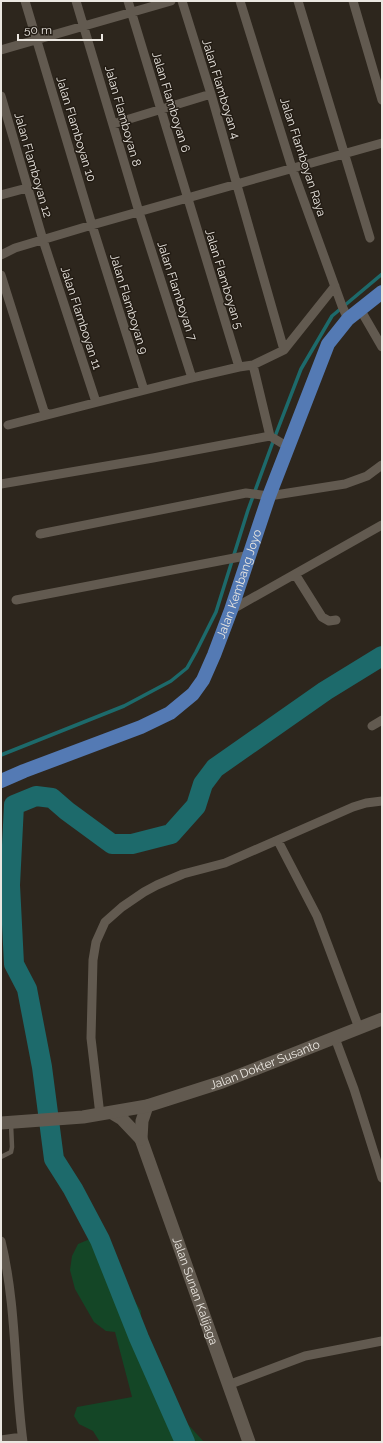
<svg xmlns="http://www.w3.org/2000/svg" width="383" height="1443" viewBox="0 0 383 1443" font-family="Raleway,sans-serif">
<style>
.green{fill:#144626}
.lines{fill:none;stroke-linecap:round;stroke-linejoin:round}
.stream{stroke:#1d6a6b;stroke-width:3.5}
.river{stroke:#1d6a6b;stroke-width:20}
.lane{stroke:#625a50;stroke-width:4.5}
.street{stroke:#625a50;stroke-width:9}
.secondary{stroke:#625a50;stroke-width:13}
.primary{stroke:#547ab4;stroke-width:14}
.labels{text-anchor:middle;dominant-baseline:central;stroke-width:3;stroke-linejoin:round;paint-order:stroke}
.street-label{font-size:12px;fill:#ebe7e1;stroke:#231c14}
</style>
<rect width="100%" height="100%" fill="#2d261d"/>
<path class="green" d="M102,1234l27,58 12,19 -2,40 14,35 51,56h-104l-7,-11 -14,-7 -5,-8 3,-9 55,-10 -17,-65 -9,-1 -12,-9 -19,-33 -5,-19 2,-14 6,-12z"/>
<g class="lines">
<path class="stream" d="M1,755l123,-49 47,-25 16,-13 9,-16 20,-40 32,-102 26,-71 27,-70 31,-53 50,-42"/>
<path class="river" d="M185,1442l-46,-104 -39,-98 -27,-51 -19,-30 -12,-92 -15,-78 -13,-25 -4,-79 4,-80 22,-9 16,2 15,13 45,33h20l39,-10 25,-28 7,-22 12,-16 110,-77 57,-35"/>
<path class="lane" d="M1,1157l10,-5 1,-5 -1,-23"/>
<path class="street" d="M25,1l67,224 52,165
M76,1l63,211 53,166
M128,1l111,366
M182,1l29,93 73,256
M240,1l52,167 50,138 6,13
M298,1l72,237
M353,1l29,99
M1,50l170,-49
M1,96l42,144 53,162
M113,124l98,-30
M1,195l26,-7
M1,255l14,-7 77,-23 290,-82
M1,275l43,136 4,3h2
M360,309l22,38
M253,365l17,71
M8,425l184,-47 47,-11 14,-2 31,-15 51,-64
M1,484l152,-26 117,-22 18,11
M40,534l206,-41 23,3 76,-12 22,-8 15,-11
M295,574l27,43 7,4 7,-1
M16,600l234,-45
M231,610l151,-85
M372,726l10,-6
M278,841l39,75 42,112
M335,1038l19,51 28,89
M100,1115l-9,-77 2,-78 3,-18 9,-20 17,-15 22,-15 13,-7 26,-11 42,-11 128,-56 13,-4 16,-2
M1,1241c16,66 13,134 22,201
M228,1385l77,-29 77,-15
M1,1440l21,-3"/>
<g class="secondary">
<path id="s1" d="M147,1106l-5,15 -1,18 108,303"/>
<path d="M112,1113l10,6 19,20"/>
<path id="s2" d="M1,1123l82,-6 64,-11 75,-24 160,-63"/>
</g>
<path class="primary" id="s3" d="M1,781l23,-10 117,-44 29,-14 23,-19 10,-14 11,-25 17,-45 38,-114 59,-152 20,-25 34,-27"/>
</g>
<g class="labels">
<g class="street-label">
<text transform="translate(221 89) rotate(73)">Jalan Flamboyan 4</text>
<text transform="translate(171 102) rotate(73)">Jalan Flamboyan 6</text>
<text transform="translate(123 116) rotate(74)">Jalan Flamboyan 8</text>
<text transform="translate(76 129) rotate(73)">Jalan Flamboyan 10</text>
<text transform="translate(303 157) rotate(72)">Jalan Flamboyan Raya</text>
<text transform="translate(33 165) rotate(74)">Jalan Flamboyan 12</text>
<text transform="translate(224 279) rotate(73)">Jalan Flamboyan 5</text>
<text transform="translate(177 291) rotate(72)">Jalan Flamboyan 7</text>
<text transform="translate(129 304) rotate(73)">Jalan Flamboyan 9</text>
<text transform="translate(81 318) rotate(72)">Jalan Flamboyan 11</text>
<text stroke="none"><textPath href="#s3" startOffset="332">Jalan Kembang Joyo</textPath></text>
<text stroke="none"><textPath href="#s2" startOffset="272">Jalan Dokter Susanto</textPath></text>
<text stroke="none"><textPath href="#s1" startOffset="195">Jalan Sunan Kalijaga</textPath></text>
</g>
</g>
<rect width="383" height="1443" fill="none" stroke="#ebe7e1" stroke-width="4"/>
<path d="M18 34v6h84v-6" fill="none" stroke="#ebe7e1" stroke-width="2"/>
<text x="24" y="34" font-size="12" fill="#ebe7e1" stroke="#231c14" stroke-width="3" paint-order="stroke">50 m</text>
</svg>
